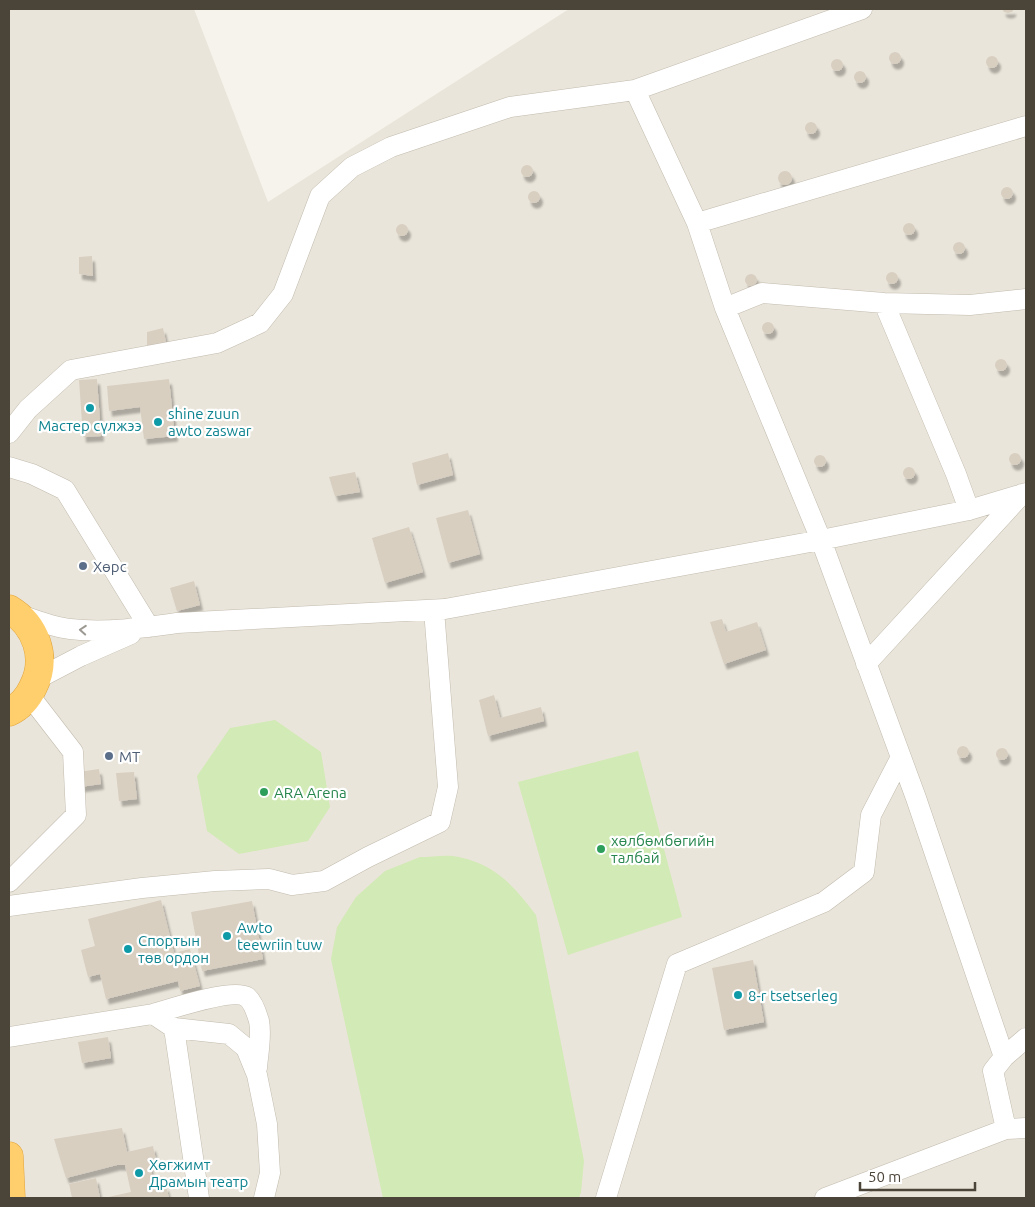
<svg xmlns="http://www.w3.org/2000/svg" width="1035" height="1207" viewBox="0 0 1035 1207" font-family="Ubuntu,sans-serif">
<style>
.residential{fill:#eae5da}
.green{fill:#d2eab5}
.building{fill:#d8cfc1;filter:url(#shadow)}
.lines{fill:none;stroke-linecap:round;stroke-linejoin:round}
.minor-casing{stroke:#c2bbae;stroke-width:21}
.highway-casing{stroke:#e0a43c;stroke-width:29}
.minor{stroke:#fff;stroke-width:20}
.highway{stroke:#ffcf6e;stroke-width:28}
.oneway{stroke:#9c9892}
.culture-dot{fill:#0f9aa8;stroke:#fff;stroke-width:2}
.service-dot{fill:#5c6f8a;stroke:#fff;stroke-width:2}
.leisure-dot{fill:#2e9e5b;stroke:#fff;stroke-width:2}
.labels{text-anchor:middle;dominant-baseline:central;stroke-width:4.5;stroke-linejoin:round;paint-order:stroke}
.culture-label{font-size:15px;fill:#0d838f;stroke:#fff;text-anchor:start}
.service-label{font-size:15px;fill:#4e5e75;stroke:#fff;text-anchor:start}
.leisure-label{font-size:15px;fill:#27864d;stroke:#fff;text-anchor:start}
</style>
<defs>
<filter id="shadow"><feDropShadow dx="3" dy="5.5" stdDeviation="1" flood-color="#0004"/></filter>
</defs>
<rect width="100%" height="100%" fill="#f6f3ec"/>
<path class="residential" d="M9,9h185l74,193 301,-193h457v1189h-1017z"/>
<path class="green" d="M275,720l46,32 9,55 -22,34 -69,13 -32,-23 -10,-55 33,-48z
M638,751l44,166 -114,38 -50,-173z
M420,857c12,0 27,-3 39,0 37,8 55,29 77,58l48,246 -3,31 -2,6h-196l-52,-239 6,-32 19,-30 29,-26z"/>
<path class="building" d="M1002,9h12l-2,3 -4,1 -4,-1z
M889 58a6 6 0 1 1 12 0a6 6 0 1 1-12 0Z
M986 62a6 6 0 1 1 12 0a6 6 0 1 1-12 0Z
M831 65a6 6 0 1 1 12 0a6 6 0 1 1-12 0Z
M854 77a6 6 0 1 1 12 0a6 6 0 1 1-12 0Z
M805 128a6 6 0 1 1 12 0a6 6 0 1 1-12 0Z
M521 171a6 6 0 1 1 12 0a6 6 0 1 1-12 0Z
M778 178a7 7 0 1 1 14 0a7 7 0 1 1-14 0Z
M1001 193a6 6 0 1 1 12 0a6 6 0 1 1-12 0Z
M528 197a6 6 0 1 1 12 0a6 6 0 1 1-12 0Z
M903 229a6 6 0 1 1 12 0a6 6 0 1 1-12 0Z
M396 230a6 6 0 1 1 12 0a6 6 0 1 1-12 0Z
M953 248a6 6 0 1 1 12 0a6 6 0 1 1-12 0Z
M92,256l1,20 -14,-2v-17z
M886 278a6 6 0 1 1 12 0a6 6 0 1 1-12 0Z
M745 280a6 6 0 1 1 12 0a6 6 0 1 1-12 0Z
M762 328a6 6 0 1 1 12 0a6 6 0 1 1-12 0Z
M163,328l4,19 -20,2v-17z
M995 365a6 6 0 1 1 12 0a6 6 0 1 1-12 0Z
M97,379l4,57 -18,1 -4,-57z
M169,379l6,57 -31,3 -4,-32 -31,4 -2,-25z
M1009 459a6 6 0 1 1 12 0a6 6 0 1 1-12 0Z
M448,453l5,22 -36,10 -5,-22z
M814 461a6 6 0 1 1 12 0a6 6 0 1 1-12 0Z
M903 473a6 6 0 1 1 12 0a6 6 0 1 1-12 0Z
M355,472l5,20 -25,4 -6,-19z
M468,510l12,44 -32,9 -12,-45z
M409,527l14,45 -38,11 -13,-45z
M194,581l6,24 -23,6 -7,-23z
M722,619l4,13 31,-10 9,28 -42,14 -14,-42z
M494,695l6,23 41,-11 3,14 -56,15 -9,-36z
M957 752a6 6 0 1 1 12 0a6 6 0 1 1-12 0Z
M996 754a6 6 0 1 1 12 0a6 6 0 1 1-12 0Z
M99,769l2,15 -35,5 -2,-15z
M134,772l3,27 -18,2 -3,-28z
M161,900l13,53 16,-4 10,37 -20,5 -2,-10 -72,18 -6,-25 -12,3 -7,-27 14,-4 -7,-27z
M252,901l11,58 -61,12 -11,-59z
M753,960l11,62 -40,8 -12,-62z
M108,1037l3,21 -29,5 -4,-21z
M122,1128l5,24 26,-6 3,14 -7,1 6,27 11,-2 3,12h-65l27,-6 -6,-27h-8l-51,13 -12,-39z
M96,1178l4,20h-28l-3,-14z"/>
<g class="lines">
<g class="minor-casing">
<path id="minor" d="M635,90l62,133 28,85 96,232 95,258 88,259
M697,223l329,-97
M884,303l72,171 13,36
M725,308l37,-15 122,10 86,2 56,-6
M9,433l19,-24 43,-39 146,-27 43,-20 23,-29 37,-98 32,-29 39,-20 119,-40 125,-17 227,-81
M9,467l23,7 33,16 84,137
M18,614c17,6 34,13 52,15 35,4 72,-1 107,-6l268,-14 376,-69 148,-30 57,-17
M866,664l156,-170
M37,679l44,-23 50,-22
M9,882l67,-67 -3,-63 -44,-57
M9,906l133,-18 73,-7 54,-2 23,6 32,-4 44,-24 72,-35 8,-35 -14,-177
M153,1014c17,-5 80,-26 94,-17 6,5 10,17 12,24 3,14 -1,33 -2,47
M174,1028l25,170
M9,1037l144,-23 21,14 55,6 17,14 11,27 10,49 3,49 -6,25
M1006,1129l-13,-58 11,-14 22,-19
M606,1198l71,-234 147,-62 40,-30 7,-57 30,-58
M825,1198l181,-69 20,-1"/>
</g>
<g class="highway-casing">
<path id="highway" d="M9,609c27,16 39,49 24,78 -5,11 -13,20 -24,25
M9,1156l2,42"/>
</g>
<use href="#minor" class="minor"/>
<use href="#highway" class="highway"/>
</g>
<defs><path id="oneway-chevron" d="M-2-3.5L2.5 0L-2 3.5" fill="none" stroke-width="1.6" stroke-linecap="round" stroke-linejoin="round" transform="scale(1.25)"/></defs>
<use class="oneway" href="#oneway-chevron" transform="translate(83 630) rotate(-176)"/>
<g class="culture-dot">
<circle cx="90" cy="408" r="5"/>
<circle cx="158" cy="422" r="5"/>
<circle cx="227" cy="936" r="5"/>
<circle cx="128" cy="949" r="5"/>
<circle cx="738" cy="995" r="5"/>
<circle cx="139" cy="1173" r="5"/>
</g>
<g class="service-dot">
<circle cx="83" cy="566" r="5"/>
<circle cx="109" cy="756" r="5"/>
</g>
<g class="leisure-dot">
<circle cx="264" cy="792" r="5"/>
<circle cx="601" cy="849" r="5"/>
</g>
<g class="labels">
<g class="culture-label">
<text x="168" y="413">shine zuun<tspan x="168" dy="17">awto zaswar</tspan></text>
<text x="90" y="425" text-anchor="middle">Мастер сүлжээ</text>
<text x="237" y="927">Awto<tspan x="237" dy="17">teewriin tuw</tspan></text>
<text x="138" y="940">Спортын<tspan x="138" dy="17">төв ордон</tspan></text>
<text x="748" y="995">8-r tsetserleg</text>
<text x="149" y="1164">Хөгжимт<tspan x="149" dy="17">Драмын театр</tspan></text>
</g>
<g class="service-label">
<text x="93" y="566">Хөрс</text>
<text x="119" y="756">MT</text>
</g>
<g class="leisure-label">
<text x="274" y="792">ARA Arena</text>
<text x="611" y="840">хөлбөмбөгийн<tspan x="611" dy="17">талбай</tspan></text>
</g>
</g>
<rect width="1035" height="1207" fill="none" stroke="#4b4439" stroke-width="20"/>
<path d="M860 1182v8h115v-8" fill="none" stroke="#4b4439" stroke-width="2.5"/>
<text x="868" y="1182" font-size="15" fill="#4b4439" stroke="#ffffff" stroke-width="4" paint-order="stroke">50 m</text>
</svg>
